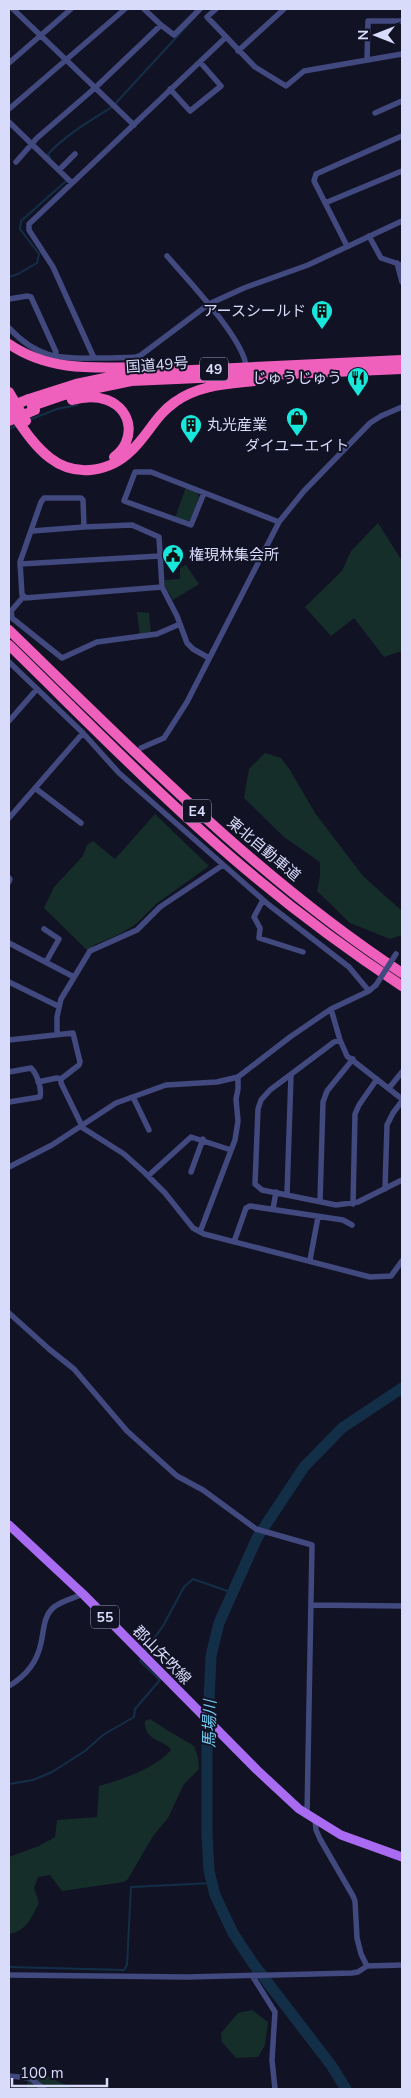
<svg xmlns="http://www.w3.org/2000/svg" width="411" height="2098" viewBox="0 0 411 2098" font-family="'Nunito Sans','Noto Sans JP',sans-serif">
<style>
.green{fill:#152e29}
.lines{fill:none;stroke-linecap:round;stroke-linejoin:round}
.stream{stroke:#132f47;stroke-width:2}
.river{stroke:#132f47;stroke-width:11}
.street{stroke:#41497f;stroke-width:5.5}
.primary{stroke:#a86bf1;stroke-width:9}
.highway{stroke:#ef60bd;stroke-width:10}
.street-bridge{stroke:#41497f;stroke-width:5.5}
.highway-bridge{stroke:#ef60bd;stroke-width:10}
.labels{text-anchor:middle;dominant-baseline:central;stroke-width:4;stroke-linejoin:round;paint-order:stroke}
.shield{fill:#121225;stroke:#9d9fbb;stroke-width:1}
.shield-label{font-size:14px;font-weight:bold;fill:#d9dbfb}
.poi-label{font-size:15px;fill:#d9dbfb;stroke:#121225;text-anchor:end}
.street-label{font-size:15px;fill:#d9dbfb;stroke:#121225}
.water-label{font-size:16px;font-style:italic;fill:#71cbf1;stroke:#121225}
</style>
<rect width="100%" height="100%" fill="#121225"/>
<path class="green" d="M186,487l11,5 2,6 -9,22 -4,2 -11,-4z
M378,523l24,38v90l-18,6 -30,-39 -23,18 -26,-29 37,-36 9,-20z
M186,565l13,19 -26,16 -8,-14v-6l15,-1v-11z
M137,612l12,1 2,22h-11z
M265,753l16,5 9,12 25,43 48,63 39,35v24l-12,4 -40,-16 -33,-32 3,-15v-14l-36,-25 -40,-39 5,-29z
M155,814l54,52 -53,38 -20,20 -18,11 -24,10 -6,6 -44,-43 10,-21 29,-31 4,-11 6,-4 22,18z
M150,1719l17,11 27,16 4,11 1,12 -15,15 -16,34 -15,18 -25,43 -4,3 -62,9 -12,-16 -12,2 -4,11 5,15c-8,15 -12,28 -30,31v-77l30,-11 16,-9 2,-17 40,-3 2,-31c22,-6 57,-18 72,-36 -6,-11 -27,-8 -26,-29z
M252,2010l16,12 -3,23 -7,12 -22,1 -14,-16 -1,-9 17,-20z
M45,2075l25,12 1,2h-49l5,-2 1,-8z"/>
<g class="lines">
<path class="stream" d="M115,104l80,-87
M50,158l-2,-4c19,-20 40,-32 64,-47
M9,277l9,-3 19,-11 2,-9 -19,-25 1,-8 45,-40
M29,420l28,-11 20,-4
M9,429l9,-4
M145,1651l18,-25 21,-39 9,-8 40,14
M9,1784l24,-4 19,-8 33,-21 18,-16 31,-18 1,-8 25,-29 -20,-19 2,-3
M9,1967l115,3 3,-5 4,-78 81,-4"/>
<path class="river" d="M346,2089l-15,-24 -79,-103 -19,-29 -18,-38 -6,-24 -2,-36v-90l4,-89 8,-33 38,-85 47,-71 38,-39 60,-40"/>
<path class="street" d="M13,9l121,116
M216,9l-9,8 48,50 31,19 18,-15 98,-17
M161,25l13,10 26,-26
M238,51l46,-42
M367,60l1,-39h34
M9,63l62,-54
M170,89l20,22 31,-25 -21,-24
M9,109l116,-100
M375,113l27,-12
M9,122l63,61
M16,162l21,-24 59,-51 65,-62 -17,-16
M59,170l16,-16
M325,203l77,-32
M369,236l12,22 21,7
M347,246l-33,-65 2,-7 86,-38
M167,256c19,22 78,84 79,111
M397,263l5,19
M9,299l18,-3 4,1 25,55 -1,5
M9,328c28,30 49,31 88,30 13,0 26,0 39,-1l5,-2 68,-51 35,-16 64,-23 94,-44
M94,358l-41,-91 -24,-37v-6l196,-186
M204,493l-13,32 -67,-24 11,-29h16l128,50
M32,531l52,-4
M20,564l140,-8
M162,587l-137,11 -3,-3 -2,-33 21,-60 3,-4h37l2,2 1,27 48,-2 27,12 3,50 15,29 10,27 6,6 16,9
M24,596l-13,15 1,7 50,40 35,-16 60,-8 23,-10
M9,662l74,71 36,40 150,132 80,62 20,24
M9,721l28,-32
M141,748l23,-10 23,-36 92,-180 25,-31 66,-68 11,-7 21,-9
M35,788l46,35
M9,818l74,-85
M9,878l1,1 -1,3
M263,900l-9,17 6,11 -1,10 44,14
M44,929l15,10 -13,23
M9,943l65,34
M9,982l49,24
M331,1009l9,31 7,16 55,43
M57,1034v-17l4,-18 29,-48 47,-21 23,-23 63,-42
M9,1040l64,-7 7,29 -1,3 -18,14v4l22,45 41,26 20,18 21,21 28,35 11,6 166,43 21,-1 11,-15
M340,1040l-6,2 -64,48 -9,10 -3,9 -3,75 7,6 74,15 22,-3 44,-22
M9,1072l22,-4c6,6 11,20 9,29l-31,5
M38,1082l19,-4 4,1
M389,1088l13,-16
M133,1097l16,33
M9,1167l43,-22 64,-42 50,-18 51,-3 21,-5 52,-40 41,-28 38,-18 7,-6
M191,1172l12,-33
M148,1176l43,-39 40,13
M385,1189l2,-64 6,-12 9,-12
M287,1194l4,-119
M320,1201l3,-99 4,-11 26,-32
M353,1204l2,-90 4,-9 18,-26
M273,1209l3,-17
M200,1232l35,-92 3,-19 -2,-22 2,-10v-12
M234,1242l12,-34 4,-2 93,14 9,5
M310,1260l8,-43
M9,1313l40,36 25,20 53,62 50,45 26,14 53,39 56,16 -5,270
M312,1605l90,1
M9,1686c17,-10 28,-23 32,-43 3,-12 2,-27 13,-36 8,-6 20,-9 29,-13
M315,1819l1,11 4,9 33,57 2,5 2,37 4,16 6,12
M9,1975l178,2 165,-4 6,-1 9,-6 35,-1
M253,1977l22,35 -3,48 3,29
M9,2076l21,2 14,11"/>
<path class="primary" d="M9,1525l74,69 174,176 42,39 42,26 61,22"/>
<path class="highway" d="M9,344c39,27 83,24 129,23
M9,392l17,29
M29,399l47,-15 53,-11 273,-13
M72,400c11,-3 24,-4 35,0 26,10 29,41 7,57
M32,406l32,-11 67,-14 271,-12
M9,408c12,17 24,37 41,50 26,20 60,14 82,-8 16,-15 24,-35 43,-48 23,-17 52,-18 79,-21
M9,630c125,121 247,247 393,343
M9,645c81,79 160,161 247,233 47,39 96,75 146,108"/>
<path class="street-bridge" d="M376,985l20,-31"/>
<path class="highway-bridge" d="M9,407l20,-8
M9,421l26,-11"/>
</g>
<defs>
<g id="building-pin" transform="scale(1.125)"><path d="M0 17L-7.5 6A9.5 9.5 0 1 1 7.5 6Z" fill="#18e8db" stroke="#121225"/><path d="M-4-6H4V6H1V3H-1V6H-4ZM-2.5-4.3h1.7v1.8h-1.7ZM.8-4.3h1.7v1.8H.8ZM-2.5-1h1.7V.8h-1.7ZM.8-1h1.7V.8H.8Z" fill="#111"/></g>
<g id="restaurant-pin" transform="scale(1.125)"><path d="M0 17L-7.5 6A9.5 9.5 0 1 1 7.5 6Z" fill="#18e8db" stroke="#121225"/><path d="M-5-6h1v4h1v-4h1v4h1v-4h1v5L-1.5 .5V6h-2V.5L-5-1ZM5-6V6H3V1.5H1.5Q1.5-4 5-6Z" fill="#111"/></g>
<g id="shop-pin" transform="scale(1.125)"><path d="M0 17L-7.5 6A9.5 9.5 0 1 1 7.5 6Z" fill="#18e8db" stroke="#121225"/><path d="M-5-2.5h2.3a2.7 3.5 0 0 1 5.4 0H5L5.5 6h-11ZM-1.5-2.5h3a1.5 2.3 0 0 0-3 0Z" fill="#111"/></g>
<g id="civic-pin" transform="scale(1.125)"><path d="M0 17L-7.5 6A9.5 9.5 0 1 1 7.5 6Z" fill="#18e8db" stroke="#121225"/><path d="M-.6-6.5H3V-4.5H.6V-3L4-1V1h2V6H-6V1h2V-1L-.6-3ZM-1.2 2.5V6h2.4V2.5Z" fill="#111"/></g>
</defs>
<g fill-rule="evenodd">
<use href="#building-pin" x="322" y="311"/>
<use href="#restaurant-pin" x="358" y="378"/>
<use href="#shop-pin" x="297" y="418"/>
<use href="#building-pin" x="191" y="425"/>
<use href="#civic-pin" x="173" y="555"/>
</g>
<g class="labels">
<g class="shield">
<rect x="200" y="357.5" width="28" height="23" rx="4"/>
<rect x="183" y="799.5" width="28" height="23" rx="4"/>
<rect x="91" y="1605.5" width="28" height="23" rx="4"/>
</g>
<g class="shield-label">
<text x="214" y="369">49</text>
<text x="197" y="811">E4</text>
<text x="105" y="1617">55</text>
</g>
<g class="poi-label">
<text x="306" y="311">アースシールド</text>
<text x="342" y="378">じゅうじゅう</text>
<text x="207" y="425" text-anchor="start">丸光産業</text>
<text x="297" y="446" text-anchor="middle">ダイユーエイト</text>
<text x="189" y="555" text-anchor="start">権現林集会所</text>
</g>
<g class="street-label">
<text transform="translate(157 365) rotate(-4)">国道49号</text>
<text transform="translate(264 849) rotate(40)">東北自動車道</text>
<text transform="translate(162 1655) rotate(45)">郡山矢吹線</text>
</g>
<g class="water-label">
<text transform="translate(210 1724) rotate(-89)">馬場川</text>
</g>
</g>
<rect width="411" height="2098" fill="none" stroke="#d9dbfb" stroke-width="20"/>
<g transform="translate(376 35) rotate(270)" stroke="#121225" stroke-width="4" paint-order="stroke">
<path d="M0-4L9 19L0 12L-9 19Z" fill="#d9dbfb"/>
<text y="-8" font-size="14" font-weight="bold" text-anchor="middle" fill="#d9dbfb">N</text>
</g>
<path d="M12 2078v8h95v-8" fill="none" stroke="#d9dbfb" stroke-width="2.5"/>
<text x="20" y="2078" font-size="15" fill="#d9dbfb" stroke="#121225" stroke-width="4" paint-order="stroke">100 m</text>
</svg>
